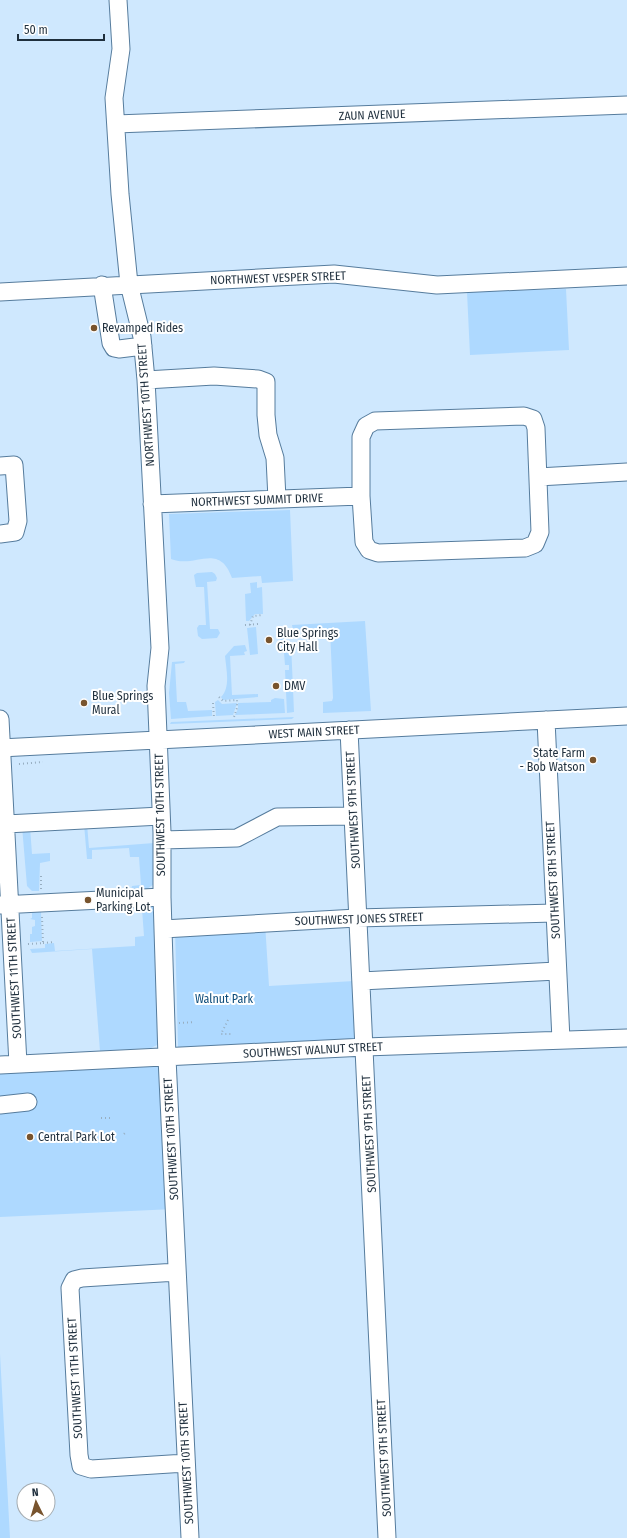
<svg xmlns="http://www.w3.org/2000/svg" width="627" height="1538" viewBox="0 0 627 1538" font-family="'Fira Sans Condensed',sans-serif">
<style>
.green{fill:#aed9ff}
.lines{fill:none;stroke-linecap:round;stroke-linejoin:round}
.minor-casing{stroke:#567c9d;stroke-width:19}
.path{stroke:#97aec1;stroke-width:2;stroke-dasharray:1 3;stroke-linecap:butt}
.minor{stroke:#fff;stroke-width:17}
.poi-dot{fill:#78542e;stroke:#fff;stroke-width:1.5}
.labels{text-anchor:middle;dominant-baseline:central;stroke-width:4;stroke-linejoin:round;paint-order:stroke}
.street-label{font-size:12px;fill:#1f2f3d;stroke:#fff}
.poi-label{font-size:12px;fill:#1f2f3d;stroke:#fff;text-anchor:start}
.park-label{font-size:12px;fill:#0e4d7b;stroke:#fff}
</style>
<rect width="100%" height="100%" fill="#cfe8fe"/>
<path class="green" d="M566,289l3,61 -99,5 -3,-63z
M290,510l3,71 -31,2 -1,-7 -29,2c-13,-37 -37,-9 -61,-19l-2,-45z
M212,572l3,2 2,4 -1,3 -9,1 3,47h8l2,4 -3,5 -15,1 -4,-3 -1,-8 2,-3h7l-2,-38h-8l-2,-12 3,-2z
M257,582v6l5,-1 1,27h-8l-6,7h-3l-1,-27 6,-1 -1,-10z
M365,621l6,90 -48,2v-11l9,-1 1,-3 -3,-69 -37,1 -1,-5z
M256,627l2,27 -8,1 -3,-27z
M280,627l4,2 1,11 6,3 3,69 -7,1 -2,-43h4v-5h-4l-1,-12h-3z
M245,645l2,6 -3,1 1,3 -15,1 2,39 26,-1v3l-35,3 -2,-3c10,-9 5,-29 4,-41l9,-10z
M185,661l-1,2 -9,1 2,38h9l2,9 24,-1v6l-41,3 -2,-26 3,-31z
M275,698l9,1 1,14 -50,2 3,-6v-6l33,-1v-2z
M218,700l4,4 15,-1 -4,12 -17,1 -1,-14z
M294,717l-2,2 -122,5 1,-2z
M84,824h3l2,24 65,-5v41l-7,5 -16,1 1,-4 9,-1 -2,-28h-9l-1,-9 -37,2v9h-5z
M22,826l8,1 2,27 18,-1v8l-10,2 -1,28h-7l-5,-5z
M151,905l4,4 3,131 -1,5 -6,3 -51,3 -8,-102 -60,4 -2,-4 15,-1v-4l9,-1 1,8 80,-5v-9l9,-1 -2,-27h-9l-1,-3z
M41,912l1,29 -12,1v-8h2v-7l3,-1v-6l-5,-1 2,-1v-5z
M265,923l4,63 85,-5 5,52 -6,8 -175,6 -3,-119z
M167,1058l7,151 -174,8v-152z
M0,1354l10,184h-10z"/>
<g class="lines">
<g class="minor-casing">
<path id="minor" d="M118,0l3,49 -7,49 6,96 9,90 13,53 4,43 14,268 -4,38 6,146v65l5,161 23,480
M116,124l511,-19
M102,285l9,58 3,5 5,1 24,-3
M0,292l334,-18 103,11 190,-9
M146,380l68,-4 44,3 8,3v33l2,20 7,23 2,41
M524,416l9,3 3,9 4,104 -5,12 -10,4 -147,5 -9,-3 -5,-8 -3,-46v-59l5,-11 9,-5z
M0,466l14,-1 4,56 -3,11 -15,2
M538,477l89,-5
M152,504l209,-8
M0,719l18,345
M546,720l15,320
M349,730l38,808
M0,748l627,-32
M6,824l155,-8
M162,840l75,-2 40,-21 76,-1
M0,905l162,-8
M163,929l194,-11 197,-5
M361,981l196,-10
M0,1065l365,-18 262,-9
M0,1105l28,-3
M177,1272l-95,6 -8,2 -4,8 9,167 2,11 10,3 95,-6"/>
</g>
<path class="path" d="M245,625l13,-1
M250,625l3,-9 10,-1
M219,697l4,4 14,-1v8l-3,9
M213,703l1,15
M19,764l24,-2
M41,876v13
M43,943l11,-1
M28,944l15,-1 -1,-26
M228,1020l-7,14h11
M179,1023l16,-1
M101,1118h9
M124,1134l2,-2"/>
<use href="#minor" class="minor"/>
</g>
<g class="poi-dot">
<circle cx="94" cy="328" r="4"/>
<circle cx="269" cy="640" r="4"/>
<circle cx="276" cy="686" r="4"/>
<circle cx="84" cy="703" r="4"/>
<circle cx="593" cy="760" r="4"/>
<circle cx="88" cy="900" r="4"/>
<circle cx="30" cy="1137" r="4"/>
</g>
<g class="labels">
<g class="street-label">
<text transform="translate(372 115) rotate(-2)">ZAUN AVENUE</text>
<text transform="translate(278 278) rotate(-2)">NORTHWEST VESPER STREET</text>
<text transform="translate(146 405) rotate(-94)">NORTHWEST 10TH STREET</text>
<text transform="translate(257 500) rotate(-2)">NORTHWEST SUMMIT DRIVE</text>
<text transform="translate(314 732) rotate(-3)">WEST MAIN STREET</text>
<text transform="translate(353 810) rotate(-93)">SOUTHWEST 9TH STREET</text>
<text transform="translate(160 815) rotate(-91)">SOUTHWEST 10TH STREET</text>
<text transform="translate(553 880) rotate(-93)">SOUTHWEST 8TH STREET</text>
<text transform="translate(359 919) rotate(-2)">SOUTHWEST JONES STREET</text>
<text transform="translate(14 978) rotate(-93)">SOUTHWEST 11TH STREET</text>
<text transform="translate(313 1050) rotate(-3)">SOUTHWEST WALNUT STREET</text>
<text transform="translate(369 1134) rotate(-93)">SOUTHWEST 9TH STREET</text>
<text transform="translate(171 1139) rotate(-93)">SOUTHWEST 10TH STREET</text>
<text transform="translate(75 1378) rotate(-93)">SOUTHWEST 11TH STREET</text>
<text transform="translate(384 1458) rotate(-93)">SOUTHWEST 9TH STREET</text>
<text transform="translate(186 1463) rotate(-93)">SOUTHWEST 10TH STREET</text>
</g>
<g class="poi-label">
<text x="102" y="328">Revamped Rides</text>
<text x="277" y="633">Blue Springs<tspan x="277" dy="14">City Hall</tspan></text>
<text x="284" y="686">DMV</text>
<text x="92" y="696">Blue Springs<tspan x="92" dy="14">Mural</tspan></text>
<text x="585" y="753" text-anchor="end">State Farm<tspan x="585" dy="14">- Bob Watson</tspan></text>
<text x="96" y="893">Municipal<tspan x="96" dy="14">Parking Lot</tspan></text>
<text x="38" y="1137">Central Park Lot</text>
</g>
<g class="park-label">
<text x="224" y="999">Walnut Park</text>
</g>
</g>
<g transform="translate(36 1502) rotate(355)"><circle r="19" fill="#ffffff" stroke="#a5acb1"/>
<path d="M0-3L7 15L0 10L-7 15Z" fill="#78542e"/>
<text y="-6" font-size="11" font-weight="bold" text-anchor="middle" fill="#1f2f3d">N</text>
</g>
<path d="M18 34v6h86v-6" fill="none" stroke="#1f2f3d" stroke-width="2"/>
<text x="24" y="34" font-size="12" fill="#1f2f3d" stroke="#ffffff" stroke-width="3" paint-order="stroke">50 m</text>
</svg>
